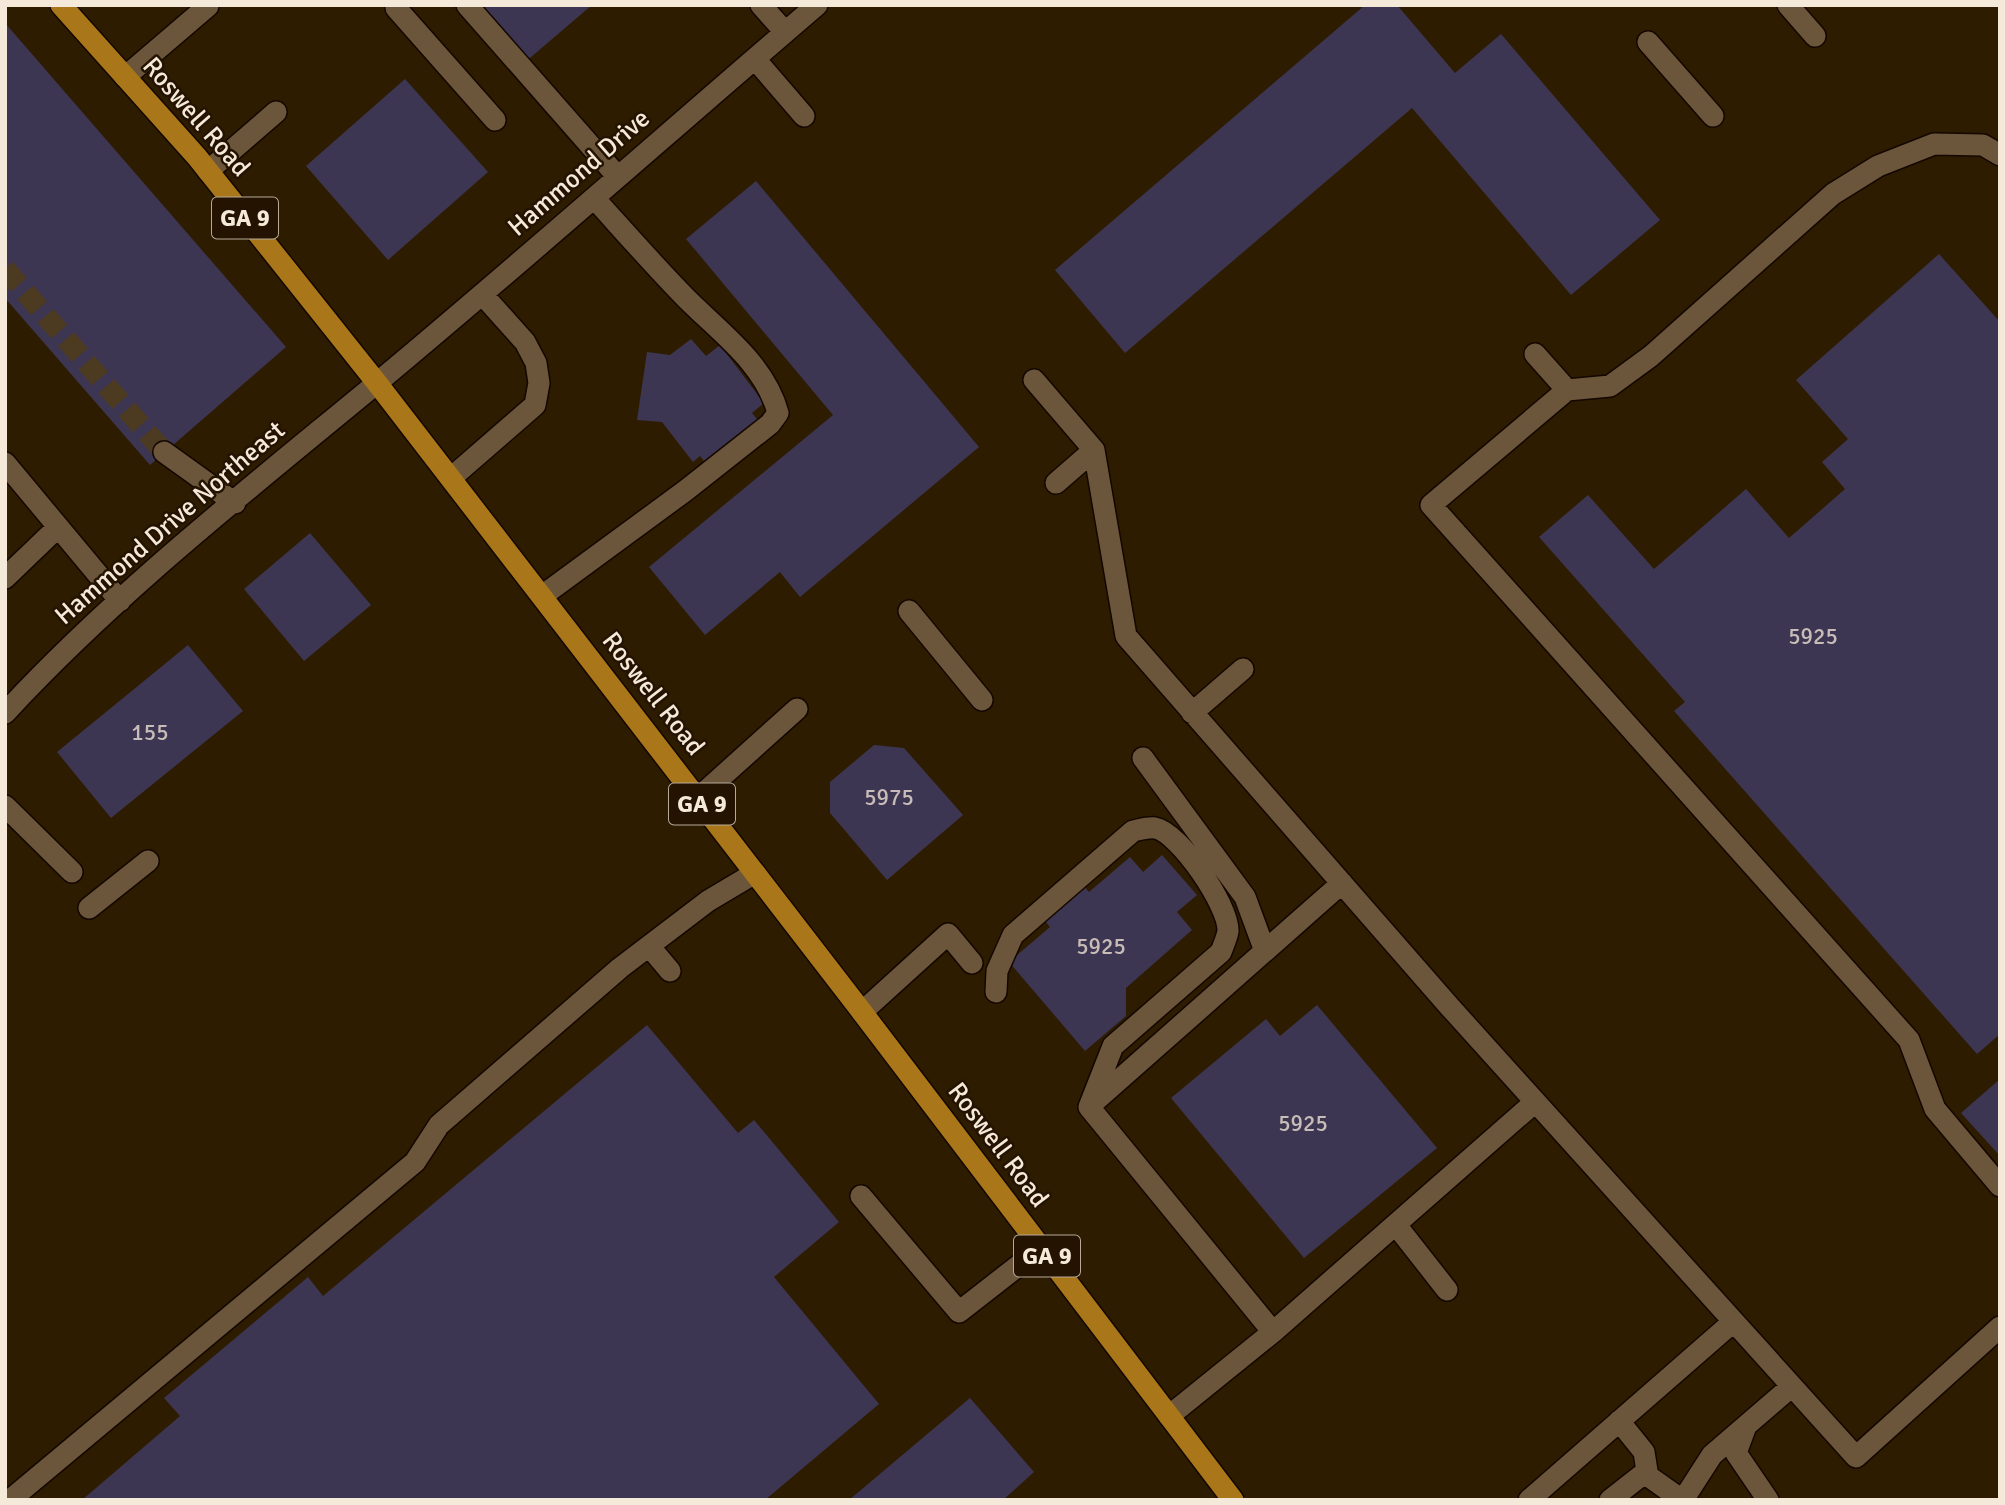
<svg xmlns="http://www.w3.org/2000/svg" width="2005" height="1505" viewBox="0 0 2005 1505" font-family="Signika,sans-serif">
<style>
.building{fill:#3d3652}
.lines{fill:none;stroke-linecap:round;stroke-linejoin:round}
.minor-tunnel{stroke:#4c3b21;stroke-width:21;stroke-dasharray:21 10;stroke-linecap:butt}
.minor-casing{stroke:#140700;stroke-width:24}
.major-casing{stroke:#140700;stroke-width:24}
.minor{stroke:#6b563b;stroke-width:21}
.major{stroke:#a97719;stroke-width:21}
.labels{text-anchor:middle;dominant-baseline:central;stroke-width:5;stroke-linejoin:round;paint-order:stroke}
.number-label{font-size:23px;fill:#c7bcb7}
.shield{fill:#241300;stroke:#b6a998;stroke-width:2}
.shield-label{font-size:24px;font-weight:bold;fill:#f5e9d9}
.street-label{font-size:26px;fill:#f5e9d9;stroke:#241300}
</style>
<rect width="100%" height="100%" fill="#2e1c01"/>
<path class="building" d="M475,5h117l-68,58z
M1365,5h32l58,68 46,-39 159,186 -89,75 -159,-187 -287,245 -70,-83z
M5,23l281,324 -136,118 -145,-167z
M405,79l83,93 -100,88 -82,-94z
M756,181l223,266 -179,150 -20,-25 -75,63 -56,-68 184,-152 -147,-176z
M1939,254l61,68v712l-23,20 -303,-343 11,-9 -146,-165 49,-42 66,74 92,-80 43,49 56,-49 -23,-27 26,-23 -52,-59z
M691,339l15,17 14,-11 44,58 -12,10 10,12 -54,41 -8,-10 -7,6 -31,-40 -25,-2 10,-68 23,3z
M310,533l61,72 -67,56 -60,-72z
M188,645l55,66 -132,107 -54,-66z
M874,745l30,3 59,67 -76,65 -57,-67v-31z
M1162,855l35,40 -20,17 15,18 -66,58v28l-41,35 -76,-89 41,-35 -8,-10 39,-34 8,9 41,-35 13,15z
M1317,1005l120,143 -133,110 -133,-160 95,-79 14,17z
M647,1025l91,108 16,-13 85,102 -65,55 105,127 -114,96h-683l98,-84 -16,-18 144,-121 15,19z
M2000,1079v77l-39,-43z
M970,1398l64,74 -31,28h-154z"/>
<g class="lines">
<path class="minor-tunnel" d="M5,269l159,183"/>
<g class="minor-casing">
<path id="minor" d="M467,5l151,172
M761,5l24,27
M1788,5l27,31
M396,8l99,112
M1648,42l65,74
M755,59l49,57
M125,77l83,-71
M208,171l68,-59
M1535,354l32,36 -136,115 478,535 26,69 65,77
M1034,380l60,70 32,186 323,370 407,451 144,-130
M1567,390l43,-4 41,-30 182,-162 45,-28 56,-22 49,1 17,10
M164,452l71,51
M5,463l115,138
M451,478l84,-73 4,-22 -3,-20 -11,-21 -43,-48
M1056,483l38,-33
M5,578l53,-51
M542,596l143,-105 85,-67 8,-11c-14,-52 -62,-83 -97,-120 -30,-31 -58,-63 -87,-95
M909,611l73,89
M5,713c112,-121 245,-225 372,-330 149,-124 293,-252 440,-378
M1192,713l51,-44
M1143,758l102,139 20,54
M698,798l99,-89
M5,806l67,66
M89,908l59,-47
M649,946l21,25
M996,992l1,-21 16,-36 120,-104c6,-1 15,-4 22,-3 24,4 74,78 73,103 -1,7 -5,15 -7,21l-108,94 -24,61
M862,1012l86,-78 24,29
M1093,1103l249,-220
M1089,1107l184,225 -104,84
M861,1196l98,116 82,-64
M1396,1225l51,65
M1273,1332l262,-230
M1746,1426l-10,27 32,47
M1644,1473l38,27
M10,1500l405,-338 24,-37 181,-157 88,-67 47,-28
M1529,1500l204,-178
M1610,1500l37,-29 -3,-19 -25,-31
M1683,1500l29,-45 80,-69"/>
</g>
<g class="major-casing">
<path id="major" d="M61,5l136,152 180,226 485,629 371,488"/>
</g>
<use href="#minor" class="minor"/>
<use href="#major" class="major"/>
</g>
<g class="labels">
<g class="number-label">
<text x="1813" y="636">5925</text>
<text x="150" y="732">155</text>
<text x="889" y="797">5975</text>
<text x="1101" y="946">5925</text>
<text x="1303" y="1123">5925</text>
</g>
<g class="shield">
<rect x="212" y="197.5" width="66" height="41" rx="5"/>
<rect x="669" y="783.5" width="66" height="41" rx="5"/>
<rect x="1014" y="1235.5" width="66" height="41" rx="5"/>
</g>
<g class="shield-label">
<text x="245" y="218">GA 9</text>
<text x="702" y="804">GA 9</text>
<text x="1047" y="1256">GA 9</text>
</g>
<g class="street-label">
<text transform="translate(196 117) rotate(49)">Roswell Road</text>
<text transform="translate(579 173) rotate(-41)">Hammond Drive</text>
<text transform="translate(170 523) rotate(-41)">Hammond Drive Northeast</text>
<text transform="translate(653 694) rotate(52)">Roswell Road</text>
<text transform="translate(998 1145) rotate(53)">Roswell Road</text>
</g>
</g>
<rect width="2005" height="1505" fill="none" stroke="#f5e9d9" stroke-width="14"/>
</svg>
